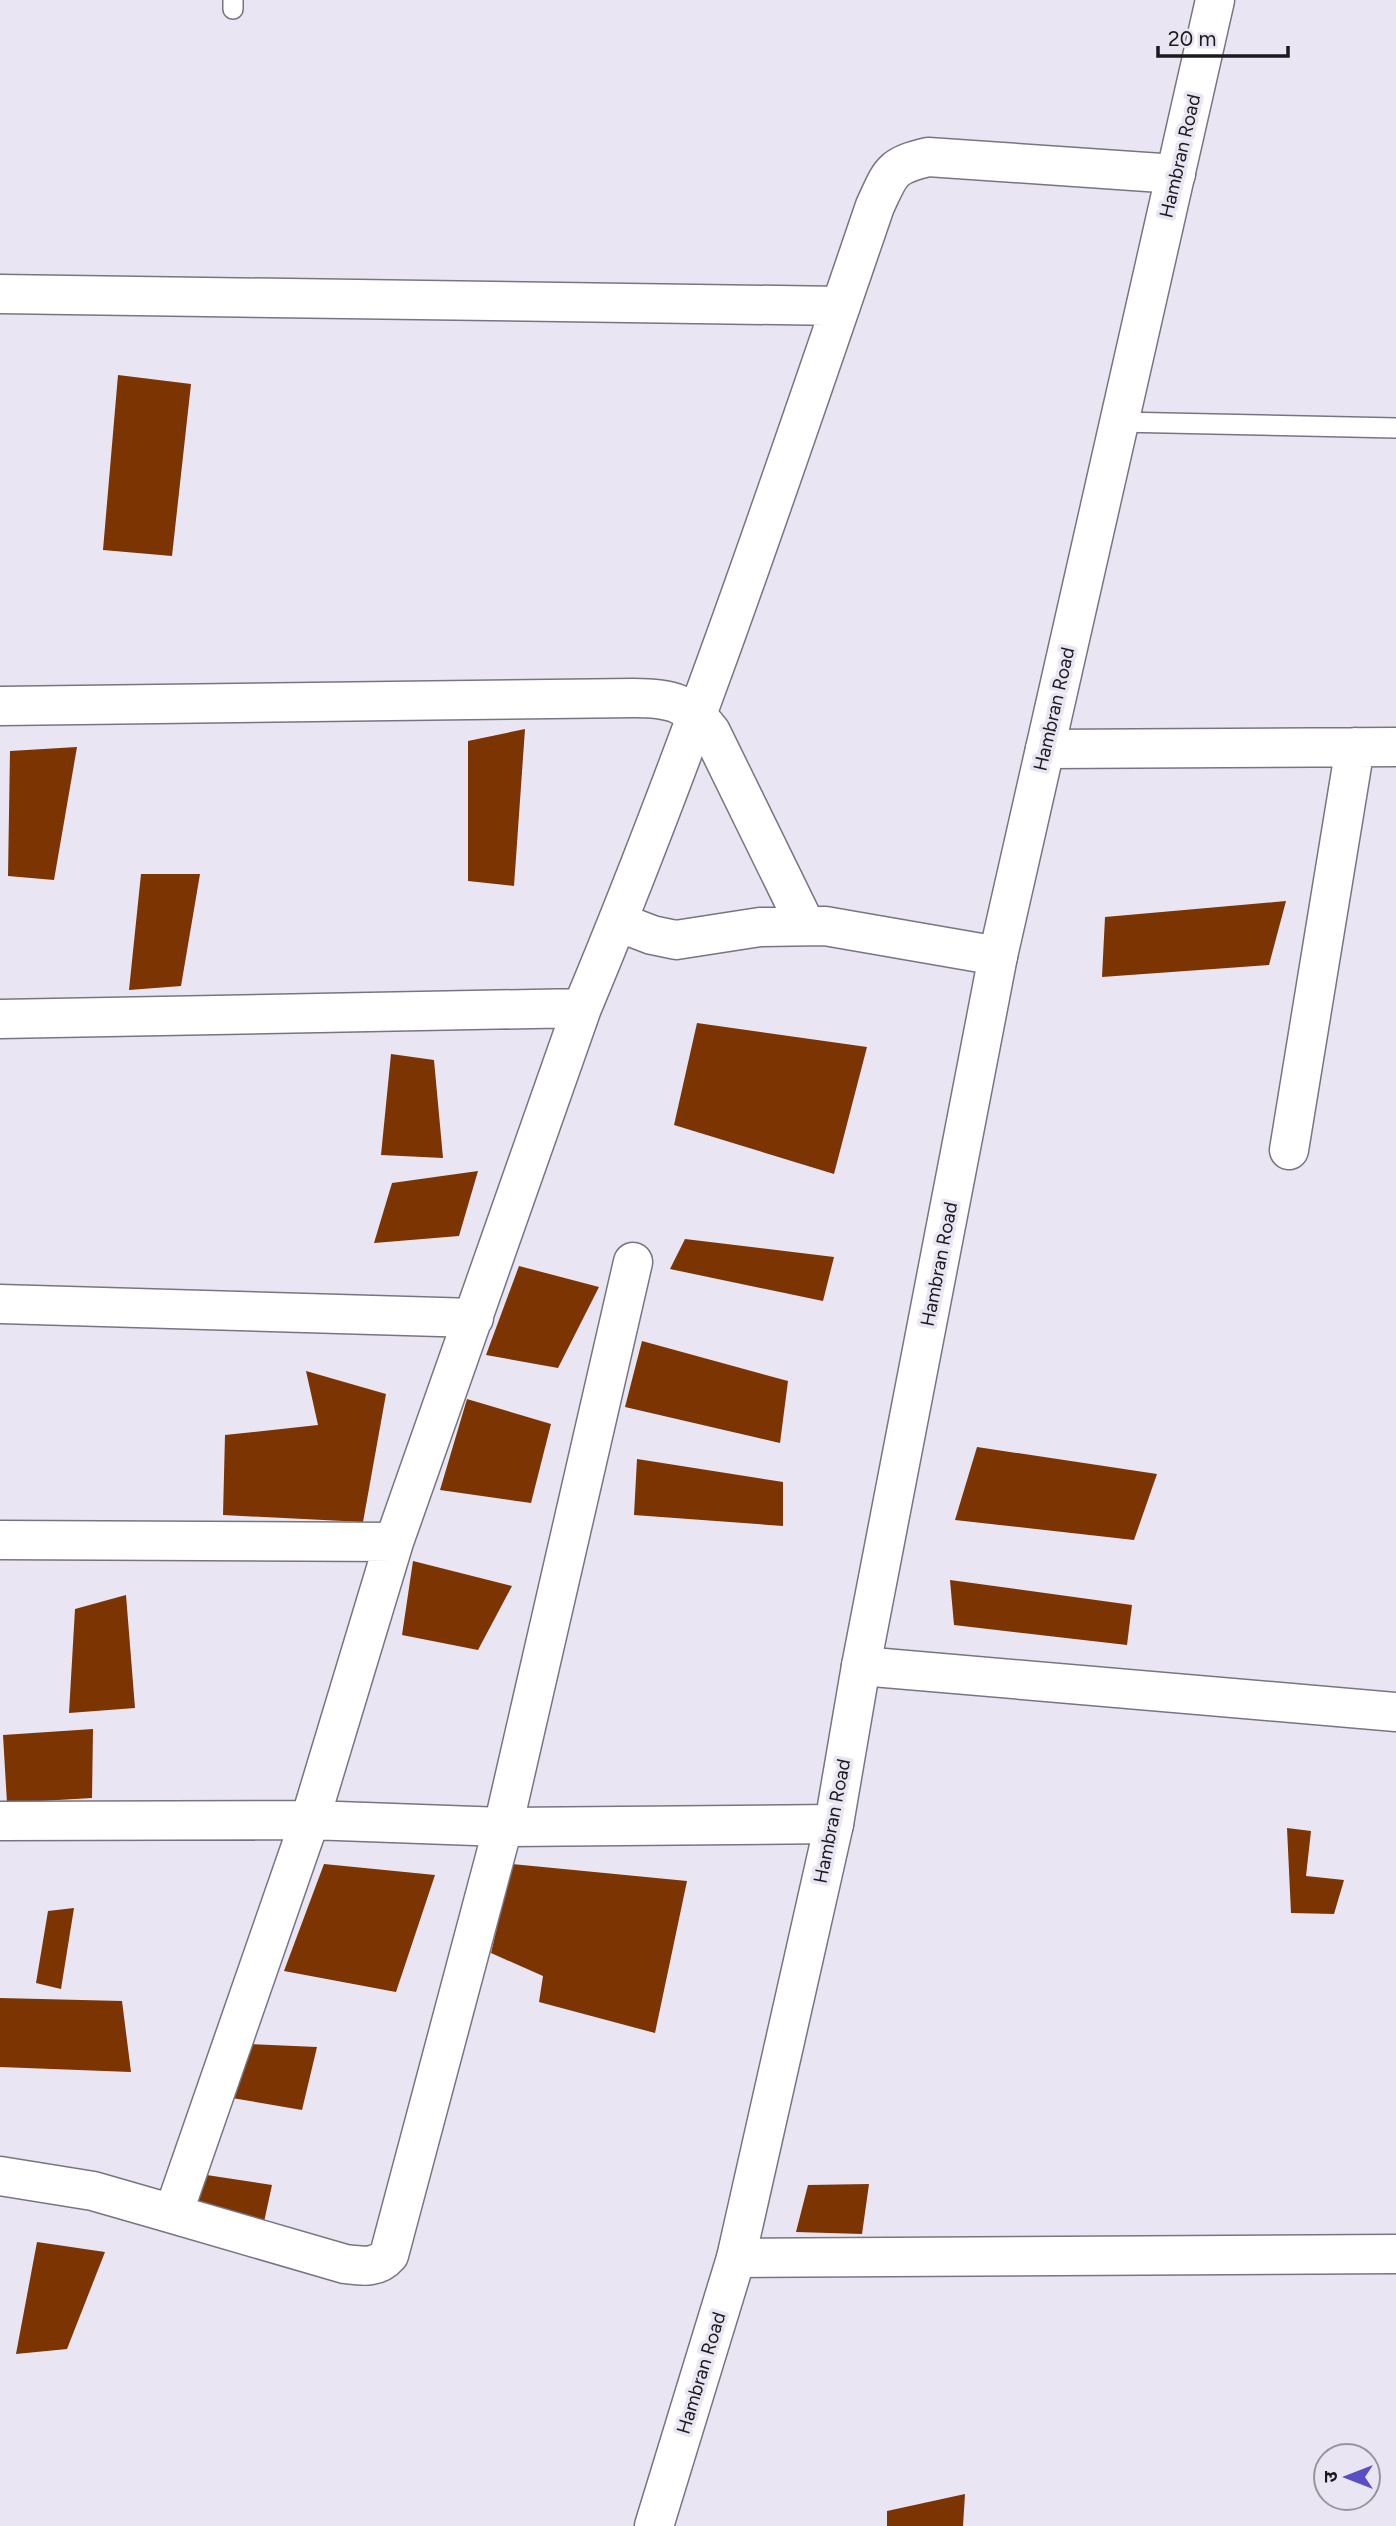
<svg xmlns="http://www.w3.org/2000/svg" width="1396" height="2526" viewBox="0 0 1396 2526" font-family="Figtree,'Noto Sans Devanagari',sans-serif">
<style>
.building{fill:#7c3403}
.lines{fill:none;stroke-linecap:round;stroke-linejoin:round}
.service-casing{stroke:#787580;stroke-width:22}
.minor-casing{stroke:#787580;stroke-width:41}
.secondary-casing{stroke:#787580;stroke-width:41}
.service{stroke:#fff;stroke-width:19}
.minor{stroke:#fff;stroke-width:38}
.secondary{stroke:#fff;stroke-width:38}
.labels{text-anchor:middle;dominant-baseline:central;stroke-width:7;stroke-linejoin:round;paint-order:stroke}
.street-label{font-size:19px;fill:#1b1a1e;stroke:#e9e5f2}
</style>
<rect width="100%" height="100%" fill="#e9e5f2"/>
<path class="building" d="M118,375l73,9 -19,172 -69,-6z
M525,729l-11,157 -46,-5v-140z
M77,747l-23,133 -46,-4 2,-125z
M141,874h59l-19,112 -52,4z
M1286,901l-17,64 -167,12 3,-60z
M697,1023l170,24 -33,127 -160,-49z
M391,1054l43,6 9,98 -62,-3z
M478,1171l-19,65 -85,7 18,-60z
M685,1239l149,18 -11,44 -153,-32z
M519,1266l80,21 -41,81 -72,-13z
M642,1341l146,40 -8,62 -155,-36z
M306,1371l80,23 -23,128 -140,-7 2,-80 93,-10z
M467,1399l84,25 -20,79 -91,-13z
M977,1447l180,27 -23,66 -179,-20z
M637,1459l146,23v44l-149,-11z
M413,1561l99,25 -34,64 -76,-15z
M950,1580l182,25 -5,40 -173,-20z
M126,1595l9,113 -66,5 6,-104z
M93,1729l-1,69 -85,5 -4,-68z
M1287,1828l24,3 -5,45 38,4 -10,34 -43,-1z
M324,1864l111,11 -39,117 -112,-21z
M512,1864l175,17 -32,152 -116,-31 4,-26 -52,-23z
M74,1908l-13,81 -25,-6 12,-72z
M0,1998l122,3 9,71 -131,-5z
M248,2044l69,3 -15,63 -70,-12z
M200,2174l72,11 -8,37 -72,-15z
M869,2184l-7,50 -66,-2 12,-47z
M37,2242l68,10 -38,97 -51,5z
M965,2494l-2,32h-76v-15z"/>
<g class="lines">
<g class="service-casing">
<path id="service" d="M233,0v9
M1119,422l277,6"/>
</g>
<g class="minor-casing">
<path id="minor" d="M0,294l841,12
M0,706l634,-8c36,0 54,4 77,34l95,194
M1045,749l351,-2
M618,922l34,13 24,5 84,-13 65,-1 173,30
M0,1019l582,-11
M1289,1150l66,-403
M0,1304l474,14
M0,1540l394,2
M861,1666l535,46
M0,1821l310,-1 193,7 331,-3
M0,2176l93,15 80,23 137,-394 84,-278 188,-534c110,-263 201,-533 293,-802 16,-34 15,-40 53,-49l248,17
M173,2214l172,50c17,2 32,5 44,-9l114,-428 130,-565
M736,2258l660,-4"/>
</g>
<g class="secondary-casing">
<path id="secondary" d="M654,2526l82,-268 98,-434 27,-158 137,-710 217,-956"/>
</g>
<use href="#service" class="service"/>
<use href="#minor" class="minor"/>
<use href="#secondary" class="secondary"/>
</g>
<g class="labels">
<g class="street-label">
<text transform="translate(1180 156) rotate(-77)">Hambran Road</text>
<text transform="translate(1054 709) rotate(-77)">Hambran Road</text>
<text transform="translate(939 1264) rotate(-79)">Hambran Road</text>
<text transform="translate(832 1821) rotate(-79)">Hambran Road</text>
<text transform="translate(701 2373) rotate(-73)">Hambran Road</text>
</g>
</g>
<g transform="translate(1347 2477) rotate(270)"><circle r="33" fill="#e9e5f2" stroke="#97949d" stroke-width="2"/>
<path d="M0-5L12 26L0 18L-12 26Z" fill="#594ec6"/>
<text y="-10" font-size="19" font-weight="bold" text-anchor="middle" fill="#1b1a1e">उ</text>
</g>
<path d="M1158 46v10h130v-10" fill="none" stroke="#1b1a1e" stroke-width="3.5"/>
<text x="1168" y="46" font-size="21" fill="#1b1a1e" stroke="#e9e5f2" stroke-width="5" paint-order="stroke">20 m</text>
</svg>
